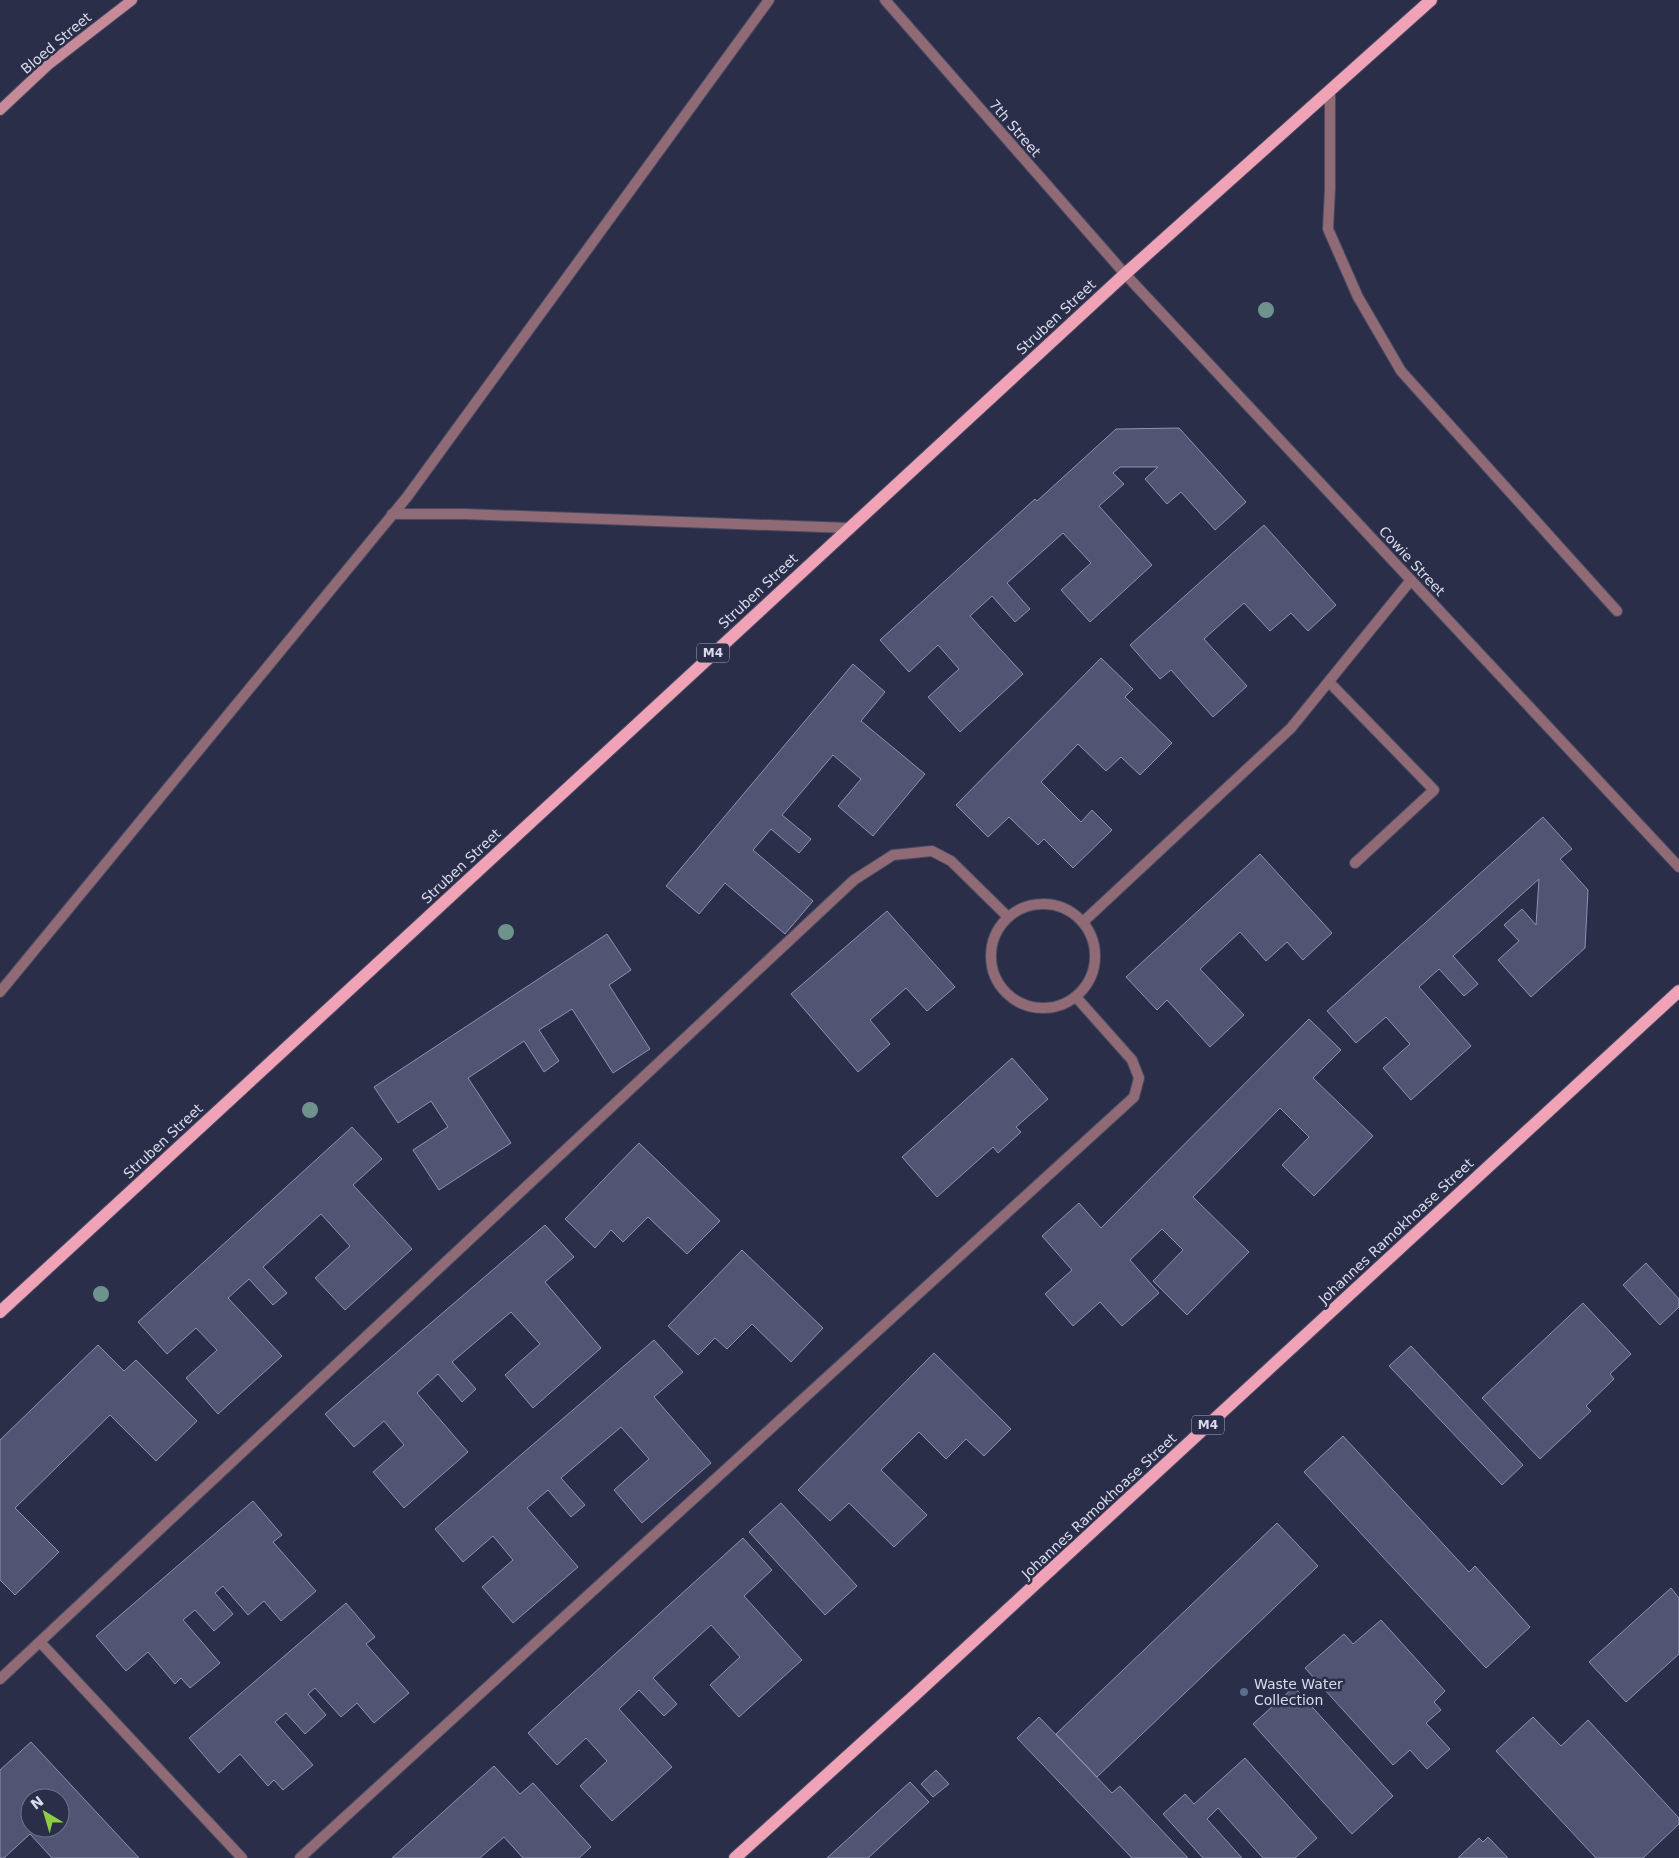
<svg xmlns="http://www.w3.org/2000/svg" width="1679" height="1858" viewBox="0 0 1679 1858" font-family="'DejaVu Sans',sans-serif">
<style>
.building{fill:#515573;stroke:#8d92b3;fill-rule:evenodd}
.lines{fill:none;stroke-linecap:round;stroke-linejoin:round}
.service-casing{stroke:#464a63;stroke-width:12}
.minor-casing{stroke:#464a63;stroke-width:12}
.secondary-casing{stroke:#464a63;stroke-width:12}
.primary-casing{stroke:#464a63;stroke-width:14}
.service{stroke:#906a74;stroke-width:10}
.minor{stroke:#906a74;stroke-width:10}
.secondary{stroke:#c68a99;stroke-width:10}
.primary{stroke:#f0a2b6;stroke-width:12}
.tree{fill:#6e938c}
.service-dot{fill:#5c6f8a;stroke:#2a2e49;stroke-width:2}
.labels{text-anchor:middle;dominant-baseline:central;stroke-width:5;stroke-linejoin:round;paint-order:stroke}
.shield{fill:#2a2e49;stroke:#a4a8bc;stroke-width:1}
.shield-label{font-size:12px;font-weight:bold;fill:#d8dced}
.street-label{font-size:14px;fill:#d8dced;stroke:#2a2e49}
.poi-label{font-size:14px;fill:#d8dced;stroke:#2a2e49;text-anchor:start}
</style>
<rect width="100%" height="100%" fill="#2a2e49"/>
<path class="building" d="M1179,428l67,74 -31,28 -34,-38 -14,12 -22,-25 13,-12h-38l-7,6 11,11 -25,22 53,59 -62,57 -29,-32 30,-27 -28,-30 -56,50 23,26 -15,13 -23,-26 -22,20 53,58 -63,58 -32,-35 31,-28 -21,-24 -29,27 -29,-32 155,-141 2,2 79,-72z
M1264,525l72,80 -28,26 -17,-18 -21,18 -26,-28 -40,36 43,47 -34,31 -42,-47 -11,9 -30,-34z
M1101,658l32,31 -8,8 47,46 -32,32 -19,-18 -15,14 -28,-27 -37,38 40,40 11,-12 20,20 -39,38 -29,-29 -6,6 -29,-28 -21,20 -32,-32z
M853,664l32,28 -24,29 64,53 -52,62 -35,-30 23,-27 -28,-24 -51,60 29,24 -12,14 -28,-24 -18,21 60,51 -28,33 -60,-51 -26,31 -33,-28z
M1543,817l29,32 -12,10 28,31 -3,58 -54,49 -33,-37 21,-19 -15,-16 18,-16 14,16 3,-46 -86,77 25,28 -14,12 -25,-27 -20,18 52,59 -60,54 -28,-32 27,-24 -24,-27 -30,26 -29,-32z
M1260,854l72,79 -29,27 -16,-18 -21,19 -26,-29 -40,37 44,46 -34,32 -43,-47 -10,10 -31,-33z
M887,911l68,76 -28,24 -21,-23 -36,32 20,24 -32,28 -67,-78z
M607,934l24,36 -22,15 41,64 -37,24 -41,-64 -33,21 20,31 -15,11 -20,-31 -56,37 43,65 -72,47 -26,-40 35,-23 -17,-26 -33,22 -24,-36z
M1309,1019l32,31 -28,28 60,58 -59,60 -32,-31 27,-28 -29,-29 -87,89 56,55 -62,63 -34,-34 30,-31 -21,-21 -32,31 29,33 -37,33 -22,-24 -27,24 -28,-32 27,-24 -30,-34 37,-33 22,25z
M1012,1058l36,41 -32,28 5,5 -23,21 -5,-6 -56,50 -35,-40z
M352,1127l30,32 -29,26 59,64 -67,61 -30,-32 35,-32 -29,-32 -58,53 24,26 -14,12 -24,-26 -21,19 54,58 -64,58 -32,-36 31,-28 -21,-22 -29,26 -29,-32z
M639,1143l81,78 -33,33 -39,-37 -25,25 -12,-12 -16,18 -30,-29z
M545,1225l29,32 -29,25 56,66 -68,60 -28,-33 35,-31 -29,-32 -59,50 24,27 -14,13 -24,-28 -21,19 51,59 -64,56 -31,-36 31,-27 -20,-24 -30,26 -29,-33z
M742,1250l81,78 -32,34 -39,-38 -25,25 -12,-11 -17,17 -30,-29z
M1646,1263l33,36v8l-19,18 -37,-40z
M1583,1303l48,51 -21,20 4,5 -28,27 5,5 -51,48 -58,-61z
M654,1340l29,32 -29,25 57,66 -69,60 -28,-33 35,-31 -28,-32 -60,51 24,27 -14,12 -23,-27 -21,18 51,59 -65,56 -31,-36 31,-27 -20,-24 -30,26 -28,-33z
M98,1345l26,26 12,-11 61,61 -41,40 -46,-46 -95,93 44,44 -44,43 -15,-15v-140z
M1411,1346l112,119 -21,20 -113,-119z
M934,1353l77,76 -27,27 -18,-17 -20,20 -27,-27 -38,38 46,45 -33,32 -45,-44 -19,18 -32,-31z
M1343,1436l126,136 6,-6 55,61 -44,41 -182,-196z
M253,1501l29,34 -9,7 43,49 -35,30 -17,-20 -16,14 -25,-29 -8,7 18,21 -19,17 -19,-21 -12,10 37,43 -30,25 -9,-10 -6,6 -27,-32 -22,19 -30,-35z
M781,1503l76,83 -32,29 -76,-83z
M1277,1523l41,43 -221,211 -41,-43z
M743,1538l29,32 -28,26 58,64 -63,57 -29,-32 30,-28 -29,-32 -58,53 24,26 -13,12 -25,-26 -20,19 53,58 -60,54 -32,-35 27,-25 -21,-23 -29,27 -29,-32z
M1671,1588l8,10v56l-53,48 -37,-40z
M346,1603l29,34 -9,7 43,49 -35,30 -17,-20 -16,14 -26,-29 -7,6 18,21 -21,19 -19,-21 -11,9 38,43 -30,25 -9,-10 -6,6 -28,-32 -21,19 -30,-35z
M1381,1620l64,71 -11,11 7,8 -15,13 24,26 -23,20 -17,-19 -17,15 -88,-97 39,-34 9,10z
M1294,1687l99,109 -41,38 -99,-110z
M1039,1717l73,76 8,-7 68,72h-56l-115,-120z
M1533,1717l28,29 27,-26 91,98v6l-36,34h-47l-100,-107z
M31,1742l108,116h-87l-22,-24 -26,24h-4v-88zM30,1798h30v30h-30z
M1245,1758l72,80 -22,20h-32l-45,-50 -11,11 35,39h-39l-40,-44 22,-20 9,10z
M494,1766l26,28 13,-11 58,64 -12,11h-56l-19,-21 -24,21h-88z
M936,1770l13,14 -16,13 -12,-13z
M910,1782l19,20 -61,56h-41z
M1488,1837l20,21h-50l21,-20 4,4z"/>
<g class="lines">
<g class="service-casing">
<path id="service" d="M1330,90v99l-2,40 30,68 43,74 216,240
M392,514h73l384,14
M1329,682l105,108 -79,73
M0,992l407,-495 362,-497"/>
</g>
<g class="minor-casing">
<path id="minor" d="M885,0l240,274 554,593
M991 956a52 52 0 1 1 104 0a52 52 0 1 1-104 0Z
M1083,922l208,-194 120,-148
M40,1642l202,216
M0,1679l854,-799 39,-25 39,-4 19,10 57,56
M300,1858l834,-761 5,-19 -7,-18 -56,-63"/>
</g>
<g class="secondary-casing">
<path id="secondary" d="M0,110l48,-45 84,-65"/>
</g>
<g class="primary-casing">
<path id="primary" d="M0,1312l1125,-1038 306,-274
M735,1858l180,-163 764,-704"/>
</g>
<use href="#service" class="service"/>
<use href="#minor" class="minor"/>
<use href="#secondary" class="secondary"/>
<use href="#primary" class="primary"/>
</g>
<g class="tree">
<circle cx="1266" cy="310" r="8"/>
<circle cx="506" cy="932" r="8"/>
<circle cx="310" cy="1110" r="8"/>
<circle cx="101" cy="1294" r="8"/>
</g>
<circle class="service-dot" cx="1244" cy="1692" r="5"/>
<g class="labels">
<g class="shield">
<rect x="697" y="643.5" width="32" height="19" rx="4"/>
<rect x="1192" y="1415.5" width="32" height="19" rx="4"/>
</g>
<g class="shield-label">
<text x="713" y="653">M4</text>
<text x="1208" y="1425">M4</text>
</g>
<g class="street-label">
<text transform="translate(56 43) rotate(-40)">Bloed Street</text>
<text transform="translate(1015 128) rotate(49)">7th Street</text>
<text transform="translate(1056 317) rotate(-43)">Struben Street</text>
<text transform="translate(1412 561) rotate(47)">Cowie Street</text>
<text transform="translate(758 591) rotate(-43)">Struben Street</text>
<text transform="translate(461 866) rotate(-43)">Struben Street</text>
<text transform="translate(163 1141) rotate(-43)">Struben Street</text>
<text transform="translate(1396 1231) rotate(-43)">Johannes Ramokhoase Street</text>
<text transform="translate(1099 1506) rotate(-43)">Johannes Ramokhoase Street</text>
</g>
<g class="poi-label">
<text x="1254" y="1684">Waste Water<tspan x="1254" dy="16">Collection</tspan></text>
</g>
</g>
<g transform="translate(45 1813) rotate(322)"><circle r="24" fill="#2a2e49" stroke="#70748b"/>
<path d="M0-4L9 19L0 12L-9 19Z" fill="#8ece43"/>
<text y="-8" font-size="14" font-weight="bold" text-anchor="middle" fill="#d8dced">N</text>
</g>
</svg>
